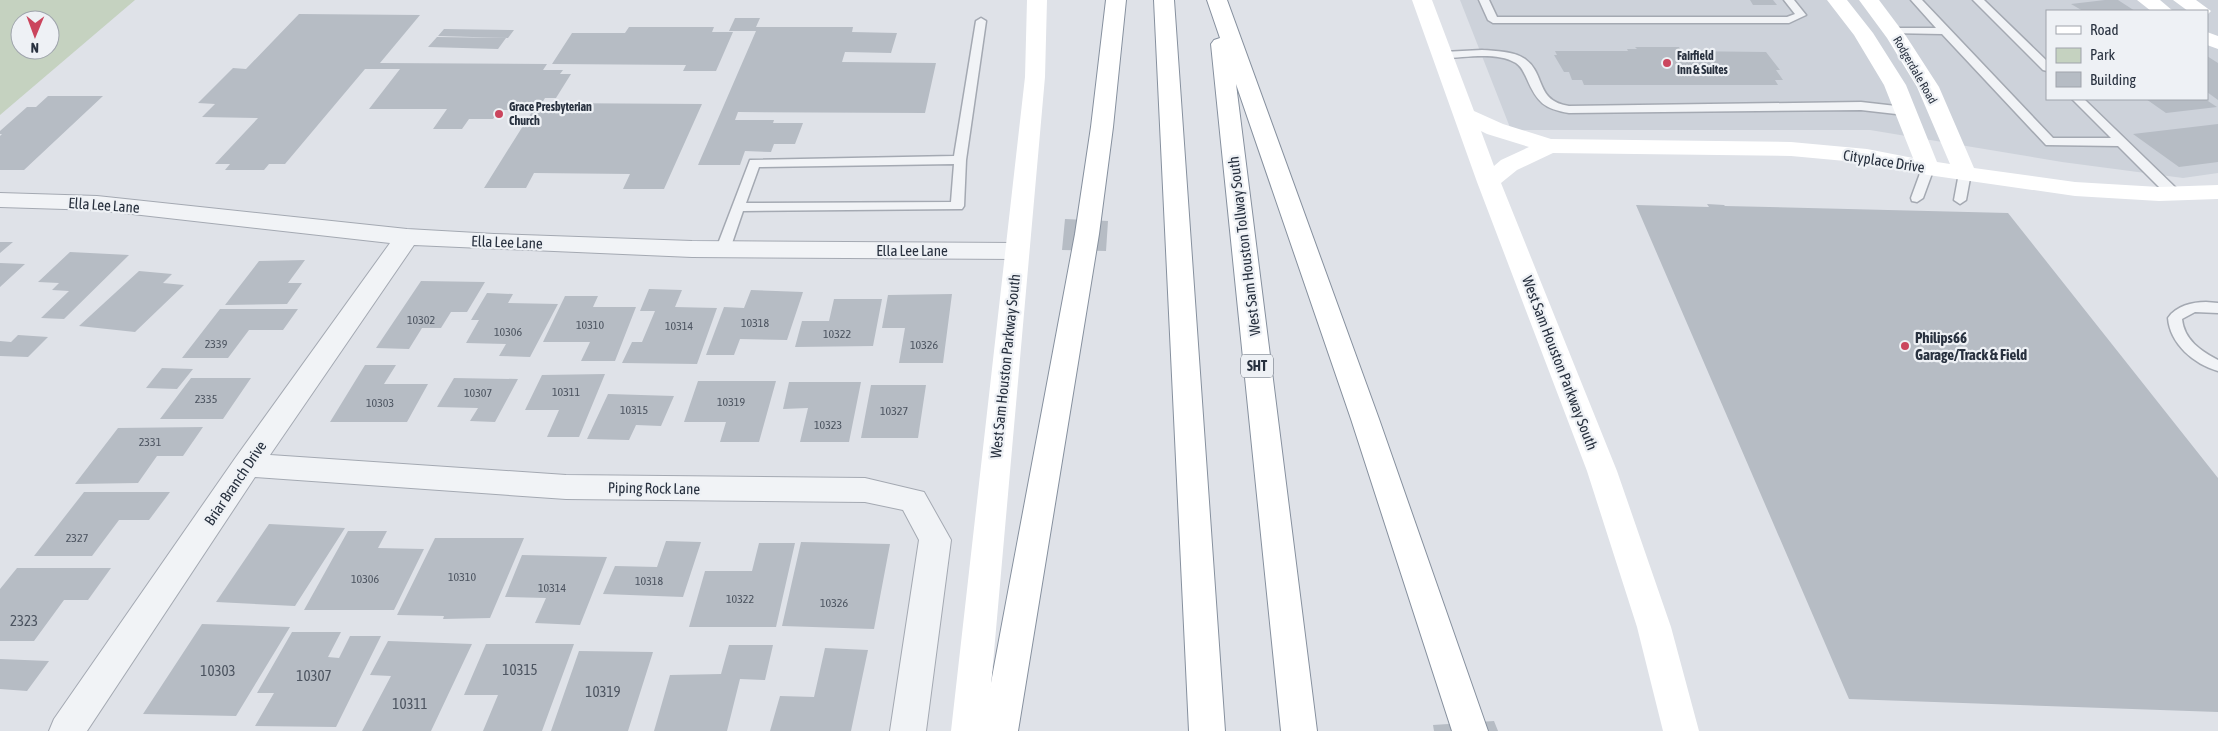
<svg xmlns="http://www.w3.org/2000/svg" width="2218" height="731" viewBox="0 0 2218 731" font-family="'Asap Condensed',sans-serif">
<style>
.built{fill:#cdd2da;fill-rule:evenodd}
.green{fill:#c5d2c0;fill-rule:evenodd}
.building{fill:#b6bcc4}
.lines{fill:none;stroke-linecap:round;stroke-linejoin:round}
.lane-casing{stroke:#a4a9b2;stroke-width:3}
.street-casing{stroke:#a4a9b2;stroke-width:2}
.highway-casing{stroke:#86909e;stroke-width:2}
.lane{fill:#f1f3f6;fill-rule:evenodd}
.street{fill:#f1f3f6;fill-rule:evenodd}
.secondary{fill:#fff;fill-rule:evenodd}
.highway{fill:#fff;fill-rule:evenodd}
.poi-dot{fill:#cb455d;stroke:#eef1f5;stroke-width:2}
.labels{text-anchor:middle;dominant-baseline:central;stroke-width:4.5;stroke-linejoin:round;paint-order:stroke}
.far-poi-label{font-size:12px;font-weight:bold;fill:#28313f;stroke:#eef1f5;text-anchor:start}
.far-street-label{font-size:12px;fill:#28313f;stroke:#eef1f5}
.number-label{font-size:12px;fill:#4c5460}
.shield{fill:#eef1f5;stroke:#636b76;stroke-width:1}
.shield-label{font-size:14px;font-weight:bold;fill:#28313f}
.street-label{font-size:15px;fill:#28313f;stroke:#eef1f5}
.poi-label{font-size:15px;font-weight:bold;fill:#28313f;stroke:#eef1f5;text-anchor:start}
.near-number-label{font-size:15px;fill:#4c5460}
</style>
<rect width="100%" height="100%" fill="#dfe2e8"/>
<path class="built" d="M1460,0h758v173l-35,5 -121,-16 -192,-32h-359zM2047,11h160v88h-160z"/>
<path class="green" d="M0,0h135l-135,115zM20,20h30v30h-30z"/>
<path class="building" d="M1750,0h23l4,5h-24z
M2105,0h13l17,11h-52l-12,-7z
M299,14l121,1 -40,48 167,1 -4,6h20l-3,4h11l-15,24h-11l-3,5 160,1 -38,85h-41l7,-15 -96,-1 -8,15h-42l49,-78h-33l-7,9h-24l-7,10h-29l14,-20h-78l31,-40h-35l-80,95h-16l-5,6h-39l5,-6h-15l43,-46 -56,-1 13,-13 -17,-1 35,-35 13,1z
M735,18h25l-4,9h97l-1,5 45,1 -6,20 -46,-1 -3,10 94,1 -11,50 -187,-1 -3,8h39l-1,3h30l-8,21h-21l-3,8 -26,-1 -5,14h-42l58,-134h-27z
M629,27h85l-2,5h21l-17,39h-33l3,-6 -134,-1 20,-31h53z
M444,29l70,1 -6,8 -70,-2z
M437,37l69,1 -8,11 -70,-2z
M1635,47h44l2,4 85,1 14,18h-4l7,10h-8l3,5h-194l-2,-5h-10l-3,-8h-5l-10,-17h3l-2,-4h73l-1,-2h10z
M2207,56l11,7v37l-11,-8z
M48,96h55l-79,74h-24v-34l2,-2h-2v-3l27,-24h9z
M2146,99h59l12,8 -51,6z
M2218,124v38l-39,5 -46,-33z
M1707,204l17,1 1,1 283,7 210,265v234l-369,-13 -213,-494 73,2z
M1065,219l43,2 -2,30 -44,-1z
M0,242h13l-13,11z
M70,252l59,3 -65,64 -23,-1 28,-27 -17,-1 7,-7 -21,-1z
M305,260l-17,23h14l-15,21 -62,1 34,-44z
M0,263l25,1 -25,23z
M139,271l33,3 -9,9 21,2 -49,47 -56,-6z
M421,281l64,1 -18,30h-16l-10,16h-19l-13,21 -33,-1z
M649,289l33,1 -7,17 42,1 -20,56 -75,-1 10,-21h10l13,-31h-15z
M751,290l52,2 -16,48 -47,-1 -6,16h-28l18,-48 20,1z
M487,293l26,1 -5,9 50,1 -28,53 -31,-1 7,-12 -40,-1 13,-23h-8z
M952,294l-9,69h-44l6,-35h-23l6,-33z
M565,296h33l-5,11h43l-21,54h-34l9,-19h-47z
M834,299h48l-9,47 -78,1 7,-26h27z
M220,309h78l-15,21h-34l-21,28h-46z
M18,335l30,2 -20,20 -28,-1v-15l11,1z
M365,365h31l-12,19h44l-21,38h-77z
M162,368l31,1 -16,20 -31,-1z
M605,374l-26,63h-32l12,-27h-34l17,-35z
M191,378h60l-28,41h-63z
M454,378l64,1 -23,43 -25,-1 8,-13 -41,-1z
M698,381h78l-17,61h-39l6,-20h-42z
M789,382h72l-12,60h-49l8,-34 -25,1z
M871,385h55l-8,53h-57z
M608,394l66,2 -13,30 -25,-1 -7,15 -42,-1z
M203,427l-20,29h-26l-19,27 -63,1 43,-56z
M84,492h86l-21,28h-30l-27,36h-58z
M269,524l76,4 -50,78 -79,-4z
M348,531h39l-9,17 46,1 -30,61h-90z
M435,538h89l-34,80 -47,1 1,-3 -47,-1z
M666,541l35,1 -18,55 -80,-3 12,-28 42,1z
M801,542l89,2 -16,85 -92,-3z
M759,543h36l-19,84h-87l16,-56h47z
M522,555l85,2 -27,68 -45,-2 11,-25 -41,-1z
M17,568h94l-23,32h-24l-30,41h-34v-52z
M202,624l88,3 -54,89 -93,-2z
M292,632h49l-13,25 11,1 11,-22h31l-45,91 -81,-1 19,-33h-17z
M388,641l84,3 -41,87h-69l29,-55 -21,-1z
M486,644h88l-32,87h-59l15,-36h-34z
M729,645h44l-8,35 -25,-1 -13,52h-73l16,-56 51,-1z
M825,648l43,2 -17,81h-81l10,-35 34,1z
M579,651l74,1 -25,79h-77z
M0,659l49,2 -22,30 -27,-2z
M1494,721l4,10h-64l-1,-6z"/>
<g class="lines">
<g class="lane-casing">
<path id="lane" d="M1479,0h10l8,17h290l8,-3 -11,-14h10l12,15 -17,8h-296l-5,-3z
M1911,0h11l131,138h58l-39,-39h12l94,91 1,3 -1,3h-10l-50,-50 -72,-1 -104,-111 -54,-1 -1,-2 1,-2 4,-1h44z
M1973,0h11l63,61v10l-4,-1z
M981,18l5,3 -20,139 -2,46 -2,3 -219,2 -13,38 -7,4 -5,-1 -2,-3 34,-89 204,-4 22,-135zM954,164l-3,38 -205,1 13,-36z
M1482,50c14,1 31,1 43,9 21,15 10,42 44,47l292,-4 44,5 6,4 -6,4 -44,-5 -292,3c-25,-4 -32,-11 -42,-34 -3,-6 -5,-12 -11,-16 -20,-12 -51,-5 -73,-5l-6,-3 6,-3z
M1928,164l6,4 -11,30 -6,4 -5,-1 -1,-3 11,-30z
M1965,169l6,4 -5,27 -6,4 -6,-4 5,-27z
M2206,302l12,1v10l-23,-1 -13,7c2,21 19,32 36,41v11c-24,-7 -48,-27 -50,-53 8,-12 24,-16 38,-16z"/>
</g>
<g class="street-casing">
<path id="street" d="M0,193l97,3 310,33 87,5 198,7 324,2 9,2 3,6 -3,6 -9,2 -324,-2 -278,-12 -144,210 296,20 299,3 59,14 27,48 -25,191h-36l29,-191 -16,-30 -38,-8 -299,-3 -311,-22 -168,254h-38l5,-12 182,-262 154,-214 -293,-33 -97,-3z"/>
</g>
<g class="highway-casing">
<path id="highway" d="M1106,0h20l-13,127 -14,107 -81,497h-36l93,-497 16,-107z
M1154,0h20l51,731h-36z
M1207,0h20l152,419 109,312h-36l-101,-312 -115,-335 81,647h-36l-70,-687 3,-4 6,-2z"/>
</g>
<use href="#lane" class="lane"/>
<use href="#street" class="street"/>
<path class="secondary" d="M1027,0h20l-2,77 -58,654h-36l74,-654z
M1412,0h20l42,111 29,13 48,15 240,3 76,7 46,9 -29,-73 -30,-50 -27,-35h20l26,33 33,52 31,77 13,2 -33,-77 -30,-49 -28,-38h20l27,36 33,51 35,81 101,14 84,5 59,-2v14l-59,2 -84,-5 -147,-21 -61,-12 -76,-7 -238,-3 -36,17 -16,13 116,288 54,156 28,104h-36l-26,-104 -50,-156 -110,-289zM1481,131l6,3 42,13 -28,13 -7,6z
M2137,0h23l13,11h-22z
M2173,0h23l15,11 -4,4v-4h-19z
M2207,32l11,4v13l-11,-4z"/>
<use href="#highway" class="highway"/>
</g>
<g class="poi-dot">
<circle cx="1667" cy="63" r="5"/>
<circle cx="499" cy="114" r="5"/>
<circle cx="1905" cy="346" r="5"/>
</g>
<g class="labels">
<g class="far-poi-label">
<text x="1677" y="56">Fairfield<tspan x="1677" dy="14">Inn &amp; Suites</tspan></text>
<text x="509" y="107">Grace Presbyterian<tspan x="509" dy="14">Church</tspan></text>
</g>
<g class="far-street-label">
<text transform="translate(1915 70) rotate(60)">Rodgerdale Road</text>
</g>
<g class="number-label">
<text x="421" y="320">10302</text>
<text x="755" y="323">10318</text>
<text x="590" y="325">10310</text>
<text x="679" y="326">10314</text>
<text x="508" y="332">10306</text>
<text x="837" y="334">10322</text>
<text x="216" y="344">2339</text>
<text x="924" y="345">10326</text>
<text x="566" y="392">10311</text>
<text x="478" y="393">10307</text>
<text x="206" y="399">2335</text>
<text x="731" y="402">10319</text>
<text x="380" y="403">10303</text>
<text x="634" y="410">10315</text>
<text x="894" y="411">10327</text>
<text x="828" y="425">10323</text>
<text x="150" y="442">2331</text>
<text x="77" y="538">2327</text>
<text x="462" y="577">10310</text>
<text x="365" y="579">10306</text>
<text x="649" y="581">10318</text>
<text x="552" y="588">10314</text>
<text x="740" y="599">10322</text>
<text x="834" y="603">10326</text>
</g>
<rect class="shield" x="1241" y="354.5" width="32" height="23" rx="4"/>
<g class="shield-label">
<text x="1257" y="366">SHT</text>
</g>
<g class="street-label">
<text transform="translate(1884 161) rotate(9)">Cityplace Drive</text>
<text transform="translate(104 205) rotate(4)">Ella Lee Lane</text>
<text transform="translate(507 242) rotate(2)">Ella Lee Lane</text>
<text transform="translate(1244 246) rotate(-97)">West Sam Houston Tollway South</text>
<text x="912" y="250">Ella Lee Lane</text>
<text transform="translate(1560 363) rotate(69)">West Sam Houston Parkway South</text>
<text transform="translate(1005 366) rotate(-84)">West Sam Houston Parkway South</text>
<text transform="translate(235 483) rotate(-56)">Briar Branch Drive</text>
<text transform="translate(654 488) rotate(1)">Piping Rock Lane</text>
</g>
<g class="poi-label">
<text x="1915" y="337">Philips66<tspan x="1915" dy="17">Garage/Track &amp; Field</tspan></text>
</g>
<g class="near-number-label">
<text x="24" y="620">2323</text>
<text x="520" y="669">10315</text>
<text x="218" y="670">10303</text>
<text x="314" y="675">10307</text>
<text x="603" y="691">10319</text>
<text x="410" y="703">10311</text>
</g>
</g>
<rect x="2046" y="10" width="162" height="90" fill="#eef1f5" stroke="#9fa4ac"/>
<rect x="2056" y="26" width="25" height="8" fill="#ffffff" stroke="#9fa4ac"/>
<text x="2090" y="35" font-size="15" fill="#28313f">Road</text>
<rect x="2056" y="48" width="25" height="15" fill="#c5d2c0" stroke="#9fa4ac"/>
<text x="2090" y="60" font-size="15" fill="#28313f">Park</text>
<rect x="2056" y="72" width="25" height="15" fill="#b6bcc4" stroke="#9fa4ac"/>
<text x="2090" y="85" font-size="15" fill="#28313f">Building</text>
<g transform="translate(35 35) rotate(181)"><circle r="24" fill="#eef1f5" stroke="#9fa4ac"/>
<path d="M0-4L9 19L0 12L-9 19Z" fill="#cb455d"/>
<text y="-8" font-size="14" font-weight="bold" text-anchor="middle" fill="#28313f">N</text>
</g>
</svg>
